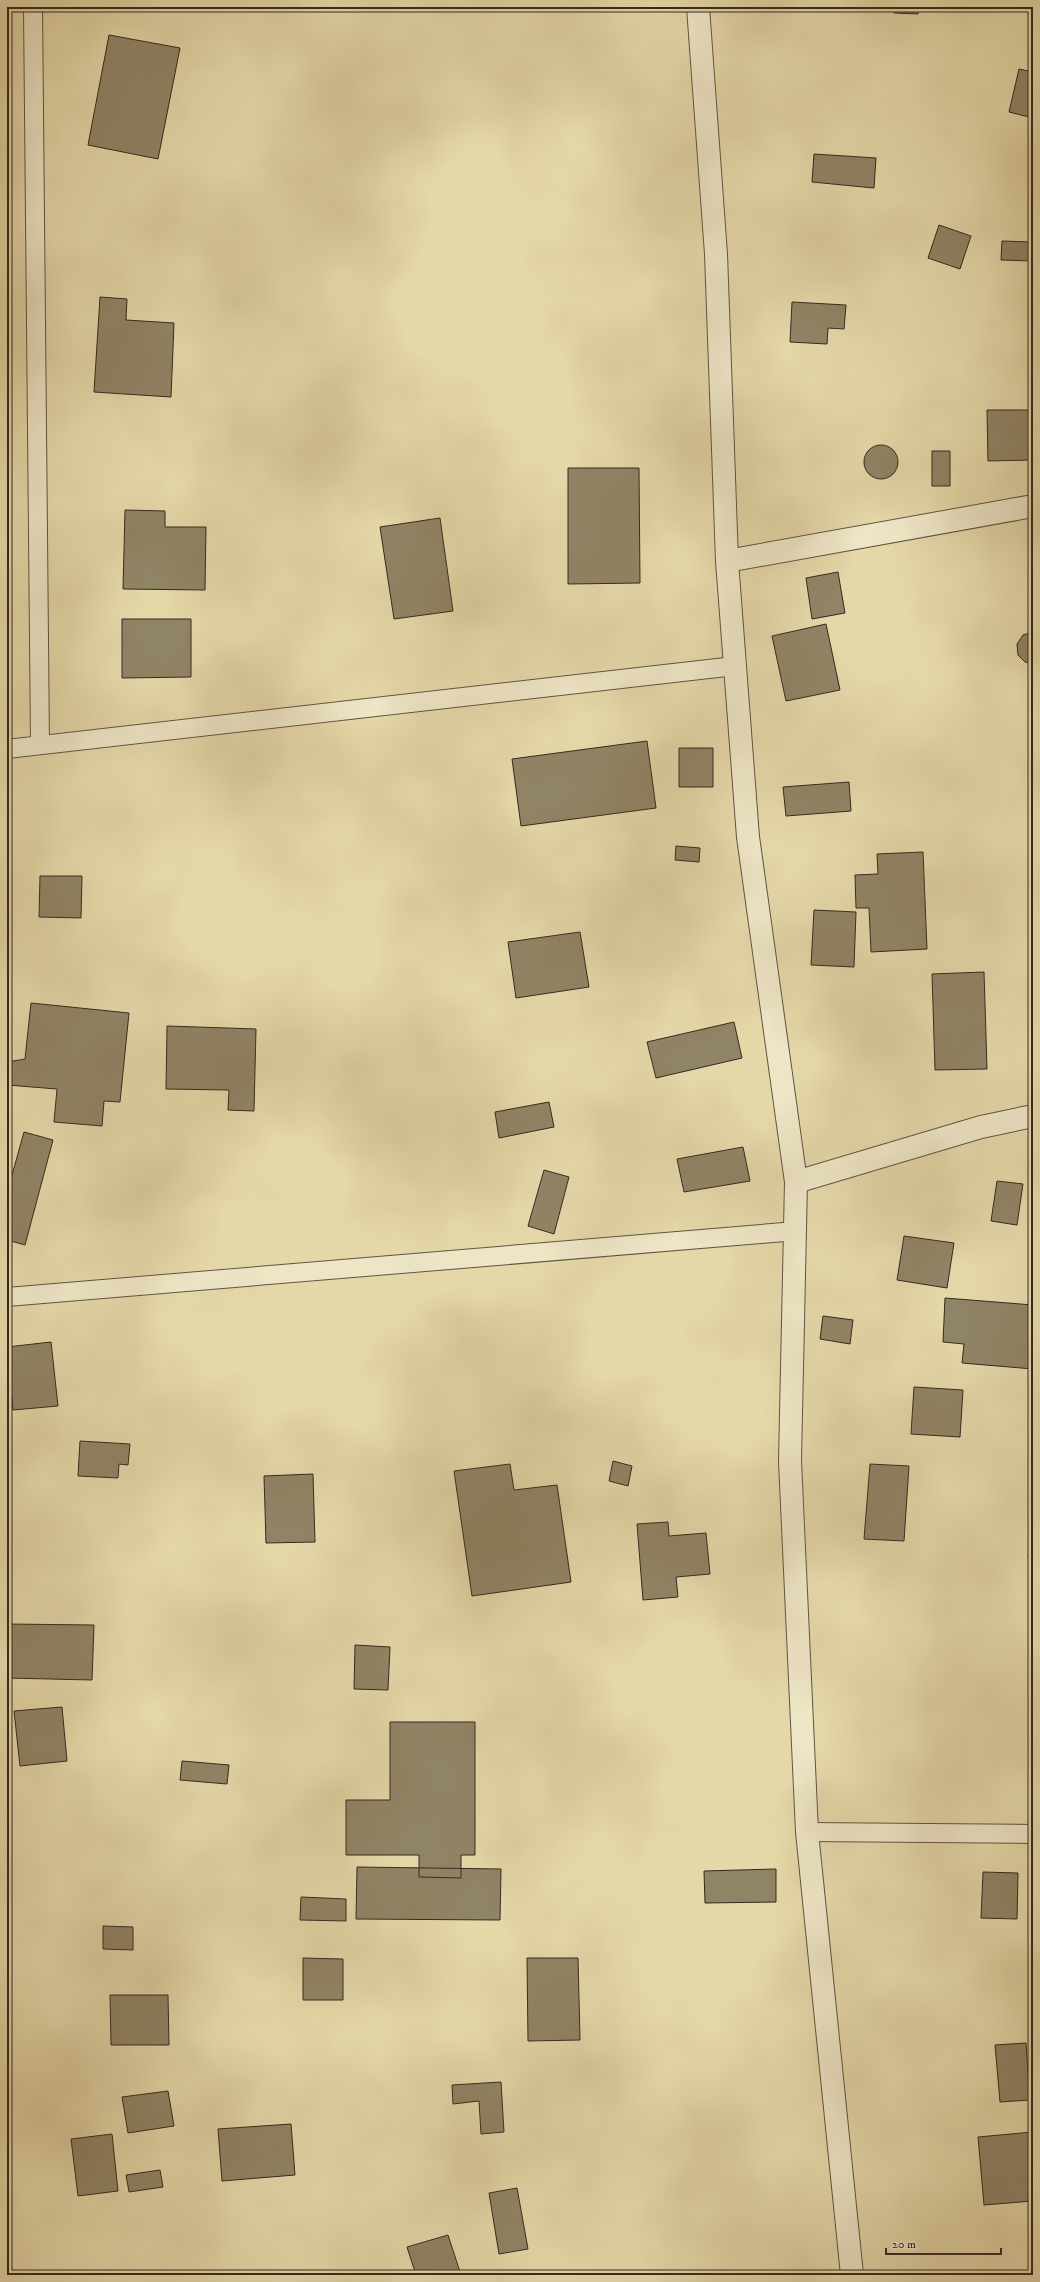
<svg xmlns="http://www.w3.org/2000/svg" width="1040" height="2282" viewBox="0 0 1040 2282" font-family="'IM FELL DW Pica',serif">
<style>
.building{fill:#908466;stroke:#342a1e}
.lines{fill:none;stroke-linecap:round;stroke-linejoin:round}
.lane-casing{stroke:#605540;stroke-width:20}
.street-casing{stroke:#605540;stroke-width:24}
.lane{stroke:#ede5c6;stroke-width:18}
.street{stroke:#ede5c6;stroke-width:22}
</style>
<rect width="100%" height="100%" fill="#e4d7a8"/>
<filter id="stains"><feTurbulence type="fractalNoise" baseFrequency=".005" numOctaves="4"/><feColorMatrix values="0 0 0 0 .2 0 0 0 0 .09 0 0 0 0 .02 0 0 0 .5 -.17"/></filter>
<radialGradient id="worn" r=".72"><stop offset=".6" stop-color="#630" stop-opacity="0"/><stop offset="1" stop-color="#630" stop-opacity=".3"/></radialGradient>
<path class="building" d="M894,7h25l-1,7 -24,-1z
M109,35l71,13 -22,111 -70,-14z
M1019,69l14,3v31l-4,14 -20,-5z
M814,154l62,4 -2,30 -62,-6z
M939,225l32,11 -11,33 -32,-11z
M1002,241l31,1v19l-32,-1z
M100,297l27,2 -1,21 48,3 -3,74 -77,-5z
M792,302l54,3 -2,24 -16,-1 -1,16 -37,-2z
M987,410h46v50l-45,1z
M864 462a17 17 0 1 1 34 0a17 17 0 1 1-34 0Z
M932,451h18v35h-18z
M568,468h71l1,115 -72,1z
M125,510l40,1v16h41l-1,63 -82,-1z
M440,518l13,93 -59,8 -14,-92z
M838,572l7,41 -33,6 -6,-41z
M122,619h69v58l-69,1z
M826,624l14,66 -54,11 -14,-65z
M1033,632v31h-3l-5,-1 -7,-7 -1,-11 6,-9z
M647,741l9,67 -135,18 -9,-67z
M679,748h34v39h-34z
M849,782l2,29 -65,5 -3,-29z
M676,846l24,2 -1,14 -24,-2z
M923,852l4,97 -56,3 -2,-44h-13l-1,-33 23,-1 -1,-20z
M40,876h42l-1,42 -42,-1z
M814,910l42,2 -2,55 -43,-2z
M580,932l9,55 -73,11 -8,-56z
M984,972l3,97 -52,1 -3,-96z
M31,1003l98,10 -9,89 -16,-1 -2,25 -48,-4 3,-33 -50,-4v-23l18,-3z
M734,1022l8,36 -86,20 -9,-36z
M167,1026l89,3 -2,82 -26,-1 1,-20 -63,-1z
M549,1102l5,25 -55,11 -4,-26z
M24,1132l29,8 -28,105 -18,-5v-47z
M743,1147l7,34 -66,11 -7,-33z
M544,1170l25,7 -15,57 -26,-8z
M997,1181l26,3 -6,41 -26,-4z
M904,1236l50,7 -7,45 -50,-8z
M945,1298l88,7v64l-71,-6 2,-19 -21,-2z
M823,1316l30,4 -3,24 -30,-5z
M51,1342l7,64 -45,4 -6,-63z
M914,1387l49,3 -3,47 -49,-3z
M80,1441l50,3 -2,21 -9,-1 -1,14 -40,-2z
M613,1461l19,5 -4,20 -19,-5z
M510,1464l4,26 43,-5 14,97 -99,14 -18,-125z
M870,1464l39,2 -5,75 -40,-2z
M313,1474l2,68 -49,1 -2,-67z
M668,1522l1,14 37,-3 4,41 -34,3 2,20 -35,3 -6,-76z
M1033,1543v25l-5,-12z
M7,1624l87,1 -2,55 -85,-2z
M355,1645l35,2 -2,43 -34,-1z
M62,1707l5,54 -47,5 -6,-55z
M390,1722h85v133h-14v23l-42,-1v-22h-73v-55h44z
M182,1761l47,4 -2,19 -47,-4z
M357,1867l144,2 -1,51 -144,-1z
M776,1869v33l-71,1 -1,-32z
M983,1872l35,1 -1,46 -36,-1z
M301,1897l45,2v22l-46,-1z
M103,1926l30,1v23l-30,-1z
M303,1958l40,1v41h-40z
M527,1958h51l2,82 -52,1z
M110,1995h58l1,50h-58z
M1026,2043l4,57 -30,2 -5,-57z
M501,2082l3,50 -23,2 -2,-33 -26,3 -1,-19z
M168,2091l6,35 -46,7 -6,-36z
M291,2124l4,51 -73,6 -4,-52z
M1033,2132v69l-49,4 -6,-68z
M112,2134l6,57 -40,5 -7,-57z
M160,2170l3,17 -34,5 -3,-17z
M517,2188l11,61 -29,5 -10,-61z
M448,2235l13,40h-45l-9,-28z"/>
<g class="lines">
<g class="lane-casing">
<path id="lane" d="M33,7l7,738
M7,749l728,-83
M7,1297l789,-66
M807,1832l226,2"/>
</g>
<g class="street-casing">
<path id="street" d="M698,7l18,247 11,307 21,276 48,345 -6,279 17,371 45,443
M727,561l306,-55
M796,1182l185,-55 52,-11"/>
</g>
<use href="#lane" class="lane"/>
<use href="#street" class="street"/>
</g>
<rect width="1040" height="2282" fill="none" stroke="#e4d7a8" stroke-width="24"/>
<rect x="8" y="8" width="1024" height="2266" fill="none" stroke="#342a1e" stroke-width="2"/>
<rect x="12" y="12" width="1016" height="2258" fill="none" stroke="#342a1e"/>
<path d="M886 2248v6h115v-6" fill="none" stroke="#342a1e" stroke-width="2"/>
<text x="892" y="2248" font-size="12" fill="#342a1e" stroke="#ede5c6" stroke-width="3" paint-order="stroke">20 m</text>
<rect width="100%" height="100%" filter="url(#stains)"/>
<rect width="100%" height="100%" fill="url(#worn)"/>
</svg>
